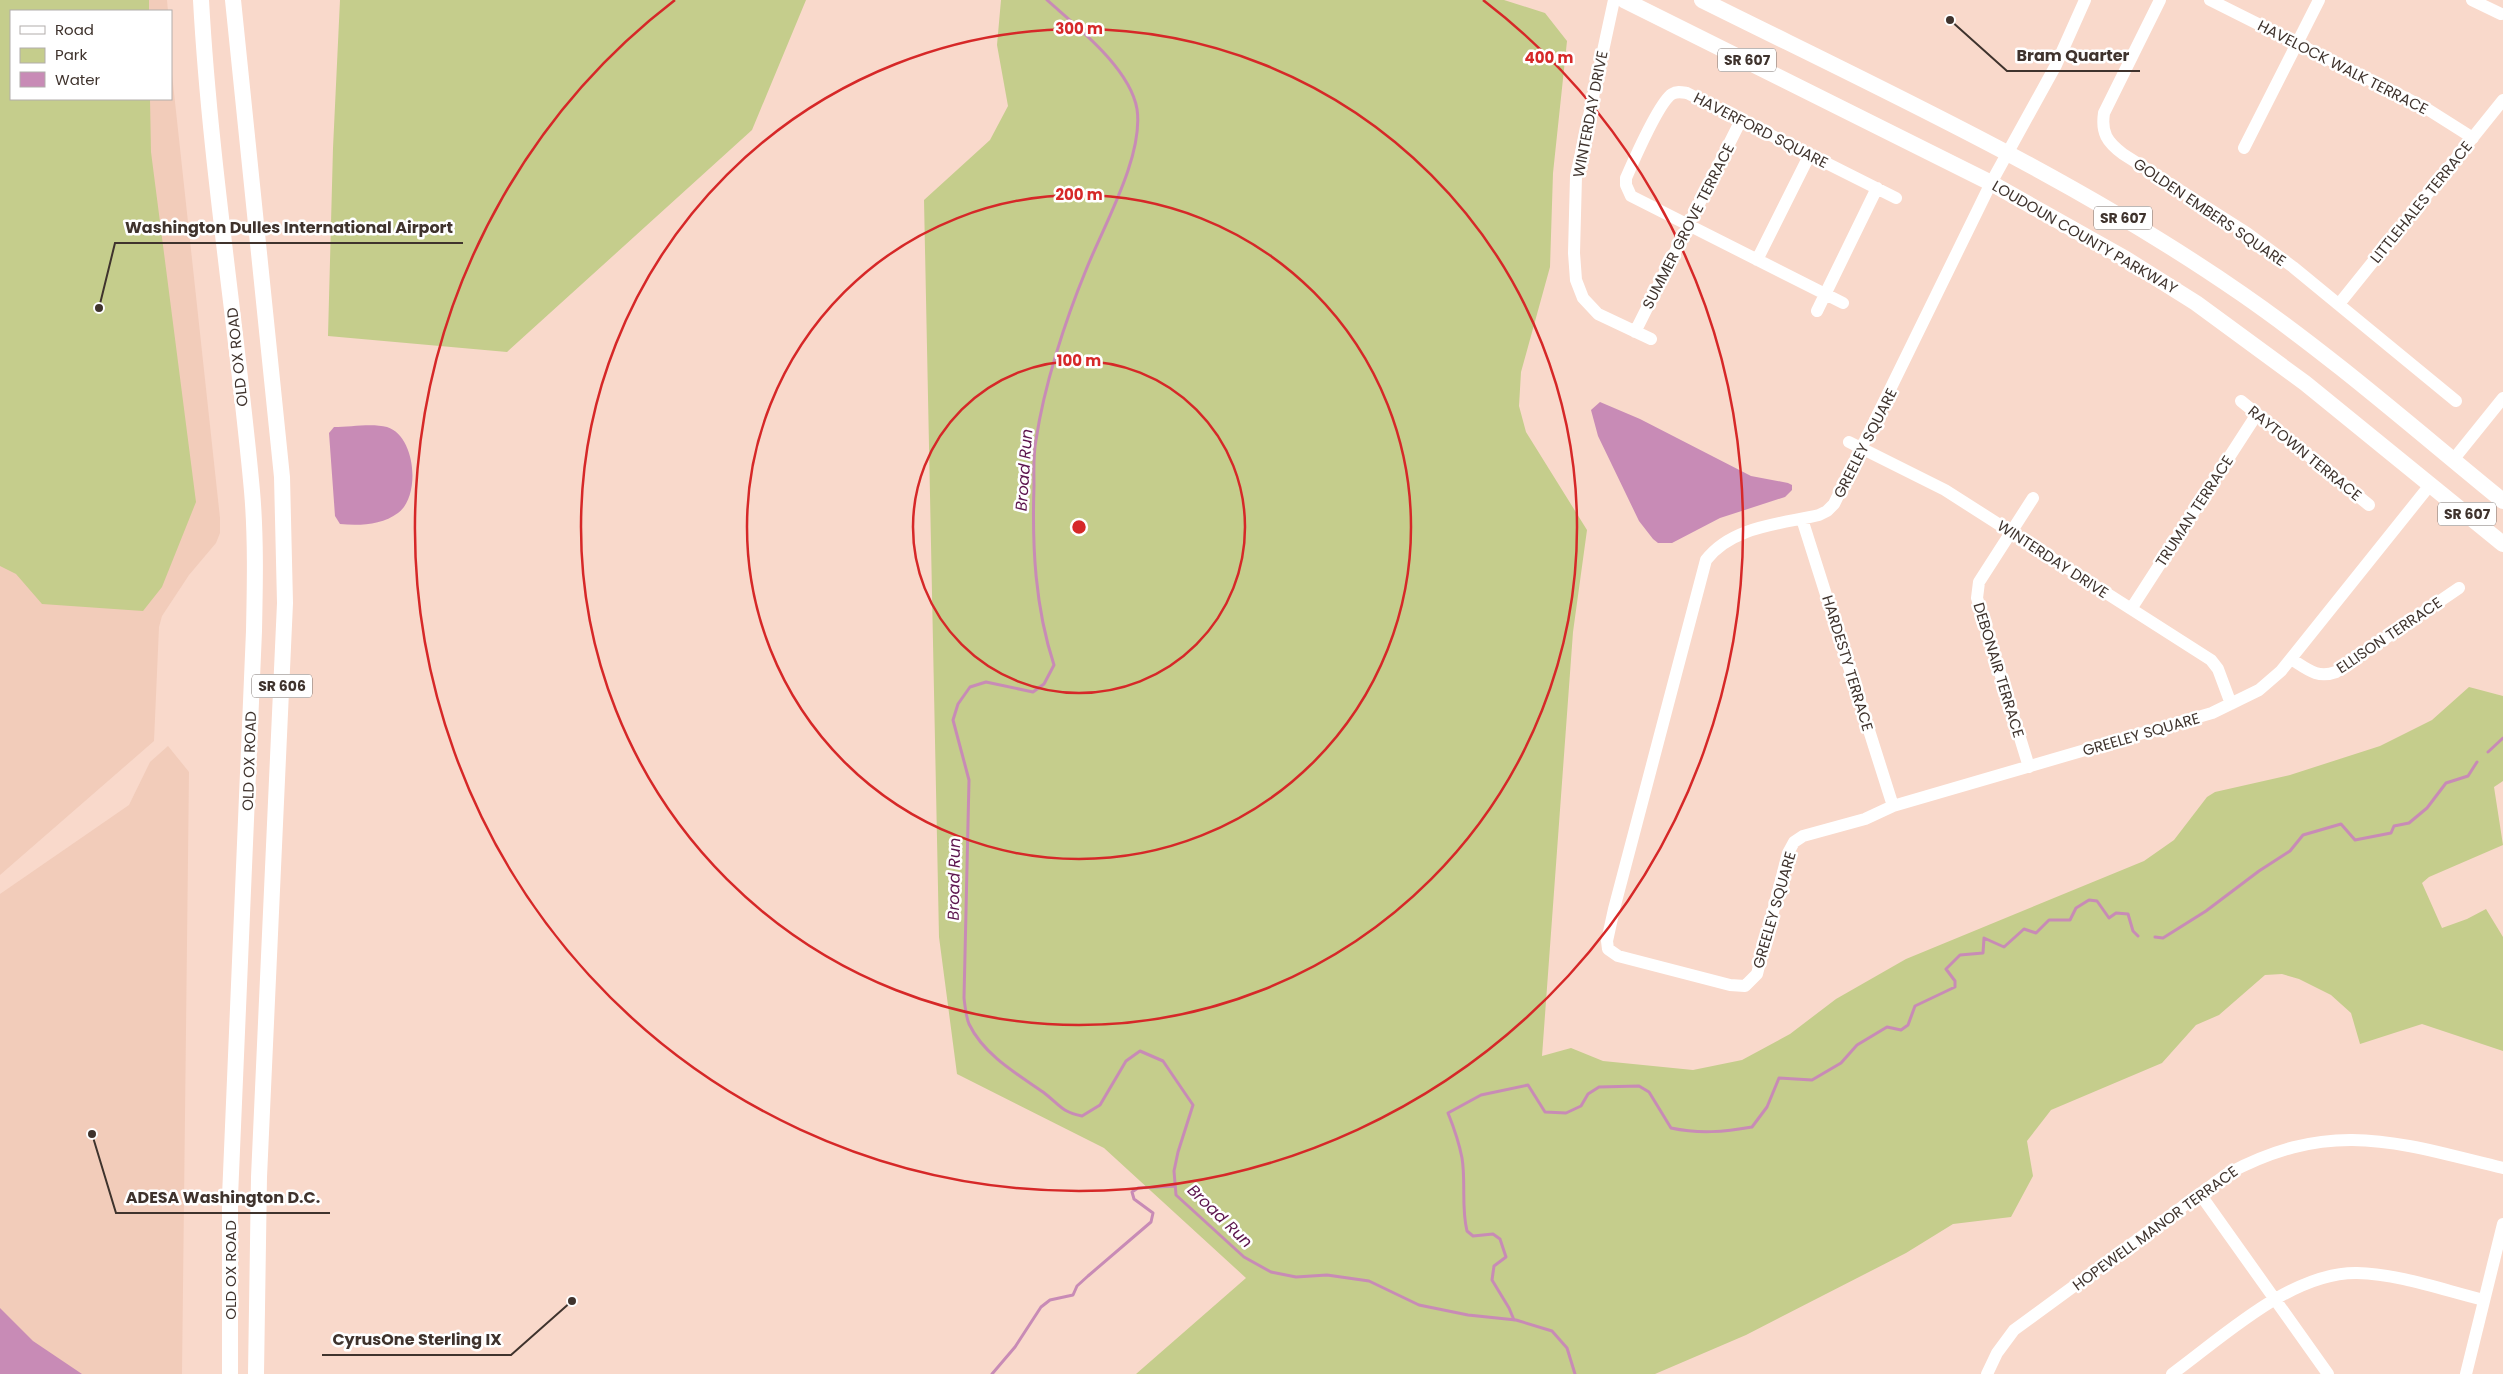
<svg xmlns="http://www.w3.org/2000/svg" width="2503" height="1374" viewBox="0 0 2503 1374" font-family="Poppins,sans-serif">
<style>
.built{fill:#f2ccba}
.green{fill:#c5cd8c}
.water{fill:#c88bb6}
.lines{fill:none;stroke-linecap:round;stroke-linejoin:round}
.stream{stroke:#c88bb6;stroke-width:3}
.minor{stroke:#fff;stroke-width:12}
.major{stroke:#fff;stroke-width:16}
.ring{fill:none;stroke:#d62828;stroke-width:2.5}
.labels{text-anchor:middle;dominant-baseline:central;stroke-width:5;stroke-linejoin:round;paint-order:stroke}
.shield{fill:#fff;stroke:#79706c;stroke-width:1}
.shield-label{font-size:14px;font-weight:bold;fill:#3f332d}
.street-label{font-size:15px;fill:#3f332d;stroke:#fff}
.water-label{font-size:16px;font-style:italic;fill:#5b134c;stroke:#fff}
.centre{fill:#d62828;stroke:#fff;stroke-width:2.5}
.ring-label{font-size:15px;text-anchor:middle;font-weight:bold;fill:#d62828;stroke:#fff;stroke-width:5;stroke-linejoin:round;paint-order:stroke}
.leader{fill:none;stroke:#3f332d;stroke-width:2}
.callout-dot{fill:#3f332d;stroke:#fff;stroke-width:2}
.callout-label{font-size:16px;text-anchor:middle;font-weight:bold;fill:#3f332d;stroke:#fff;stroke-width:5;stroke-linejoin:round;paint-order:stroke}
</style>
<rect width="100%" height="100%" fill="#f9d9cb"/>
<path class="built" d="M0,0h167l1,11h-157v88h160v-34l49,453v15l-4,10 -27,32 -27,41 -3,11 -5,114 -154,134z
M168,746l21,26 -7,602h-182v-480l129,-89 21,-43z"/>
<path class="green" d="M0,0h149v11h-138v88h139l1,53 45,350 -34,85 -19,24 -101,-7 -26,-30 -16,-8z
M340,0h466l-54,130 -245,222 -179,-16 5,-188z
M1001,0h503l41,13 22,28 -14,132 -3,94 -29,105 -2,34 7,26 61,98 -14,102 -31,424 29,-8 32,13 90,9 49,-10 48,-26 46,-35 70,-40 238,-98 30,-21 33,-43 8,-5 75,-17 90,-29 52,-26 37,-33 34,9v85l-9,6 9,58 -74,32 -7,6 20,45 25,-9 19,-10 17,28v114l-81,-27 -62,20 -9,-31 -20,-18 -32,-16 -17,-5 -17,1 -46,40 -23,10 -34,38 -111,47 -24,31 6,35 -22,41 -58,7 -47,29 -160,82 -91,39h-519l110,-96 -142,-130 -147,-74 -18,-137 -15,-737 66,-60 18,-34 -11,-61z"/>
<path class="water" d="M1600,402l40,17 111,57 37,7 4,2v5l-7,7 -65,21 -48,25h-14l-5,-4 -14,-18 -41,-85 -7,-26z
M334,427c16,0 38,-4 53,0 29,9 34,69 11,86 -16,12 -39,13 -58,11l-5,-8 -6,-83z
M0,1308l33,33 49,33h-82z"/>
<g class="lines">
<path class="stream" d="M1047,0c30,27 83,68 90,109 7,47 -34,118 -51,161 -21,51 -42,116 -50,170 -3,15 -2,31 -2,46 -2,60 1,121 20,179l-10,19 -11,8 -47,-10 -16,5 -12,17 -5,16 16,60 -5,218c1,8 2,19 5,26 15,31 48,50 74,68 16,12 18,20 39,24l18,-11 26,-44 14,-10 23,10 30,44 -15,47 -4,19 2,24 68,62 27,15 25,5 31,-2 42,6 50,24 49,10 48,5 36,11 15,17 8,26
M2488,752l15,-14
M2155,937l8,1 43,-27 53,-40 31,-20 13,-16 38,-11 14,16 36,-7 3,-7 15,-3 18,-15 19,-25 22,-7 9,-14
M1514,1320l-5,-12 -17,-28 2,-14 12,-9 -6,-18 -7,-5 -20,2 -6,-5c-6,-24 -1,-49 -5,-73 -3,-16 -8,-30 -14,-45l33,-18 47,-10 17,27 21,1 15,-7 7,-12 11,-7 40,-1 10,6 22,36c28,6 53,4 81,-1l15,-20 12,-29 33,2 29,-17 16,-18 30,-18 14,3 7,-5 7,-19 40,-19v-6l-9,-12 14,-14 23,-2 1,-15 20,9 20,-18 12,4 13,-13h21l6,-12 13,-8 8,1 12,17 7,-5 12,1 5,17 5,5
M992,1374l23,-27 26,-40 9,-7 23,-5 4,-9 11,-10 63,-54 2,-9 -19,-14 -2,-7 6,-4 37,-2"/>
<path class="minor" d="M1614,0l-38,176 -2,77 2,27 7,18 15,16 53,25
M2085,0l-29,65 -65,118 -157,321 -7,7 -8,4c-38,9 -87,11 -113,45l-92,349 -7,32 1,8 10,7 112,29 15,1 12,-12 31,-121 6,-11 9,-6 62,-17 28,-13 319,-93 47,-23 22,-19 149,-186
M2160,0l-56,113c-3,20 3,29 19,41l124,79 46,34 163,134
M2210,0l214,107 49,31
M2472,0l29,14
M2244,148l75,-148
M1757,260l53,-106
M1843,303l-212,-107 -5,-11v-7c7,-16 33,-76 46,-84 5,-3 9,-2 15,-1l209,105
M2339,304l164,-204
M1817,311l60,-123
M1635,332l106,-212
M2241,401l128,104
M1849,442l96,48 266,170 7,9 13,35
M2453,460l50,-62
M1802,519l91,287
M2131,609l126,-195
M2291,659c16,10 26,20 45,13l123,-84
M2029,767l-52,-169 2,-16 54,-84
M2200,1194l128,180
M1987,1374l10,-21 17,-23 213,-156c105,-56 168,-32 276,-6
M2172,1374c51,-37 119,-102 185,-101 42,1 86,17 127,27
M2466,1374l37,-150"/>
<path class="major" d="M201,0c9,164 36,327 51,491 4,46 3,93 2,140l-24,566v177
M233,0l49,477 3,126 -26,574 -3,197
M1624,0l367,183 135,76 70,44 109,80 198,161
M1702,0c183,91 371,177 540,294 91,63 175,137 261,207"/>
</g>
<g class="ring">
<circle cx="1079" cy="527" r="166"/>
<circle cx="1079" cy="527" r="332"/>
<circle cx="1079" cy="527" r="498"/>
<path d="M1483 0A664 664 0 1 1 675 0"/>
</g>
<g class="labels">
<g class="shield">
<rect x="1718" y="48.5" width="58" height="23" rx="4"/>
<rect x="2094" y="206.5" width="58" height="23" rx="4"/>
<rect x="2438" y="502.5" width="58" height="23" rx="4"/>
<rect x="252" y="674.5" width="60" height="23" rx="4"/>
</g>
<g class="shield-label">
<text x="1747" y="60">SR 607</text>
<text x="2123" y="218">SR 607</text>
<text x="2467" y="514">SR 607</text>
<text x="282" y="686">SR 606</text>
</g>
<g class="street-label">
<text transform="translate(2343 67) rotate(27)">HAVELOCK WALK TERRACE</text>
<text transform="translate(1590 114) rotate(-79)">WINTERDAY DRIVE</text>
<text transform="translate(1761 130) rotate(27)">HAVERFORD SQUARE</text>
<text transform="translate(2421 202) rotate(-51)">LITTLEHALES TERRACE</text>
<text transform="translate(2210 212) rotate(34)">GOLDEN EMBERS SQUARE</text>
<text transform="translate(1688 226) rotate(-63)">SUMMER GROVE TERRACE</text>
<text transform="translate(2085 237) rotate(30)">LOUDOUN COUNTY PARKWAY</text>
<text transform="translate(237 357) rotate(-96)">OLD OX ROAD</text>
<text transform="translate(1865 443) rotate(-63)">GREELEY SQUARE</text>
<text transform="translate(2305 453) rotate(39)">RAYTOWN TERRACE</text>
<text transform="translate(2194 511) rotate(-57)">TRUMAN TERRACE</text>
<text transform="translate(2053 559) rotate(33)">WINTERDAY DRIVE</text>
<text transform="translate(2389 635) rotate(-34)">ELLISON TERRACE</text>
<text transform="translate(1848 663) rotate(73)">HARDESTY TERRACE</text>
<text transform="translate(1999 670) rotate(73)">DEBONAIR TERRACE</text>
<text transform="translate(2141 734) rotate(-16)">GREELEY SQUARE</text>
<text transform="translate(249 761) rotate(-88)">OLD OX ROAD</text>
<text transform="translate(1774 910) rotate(-74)">GREELEY SQUARE</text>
<text transform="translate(2155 1228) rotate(-36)">HOPEWELL MANOR TERRACE</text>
<text transform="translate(230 1270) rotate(-90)">OLD OX ROAD</text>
</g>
<g class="water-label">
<text transform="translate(1024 470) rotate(-86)">Broad Run</text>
<text transform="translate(954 879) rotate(-89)">Broad Run</text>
<text transform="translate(1220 1216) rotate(44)">Broad Run</text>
</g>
</g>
<circle cx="1079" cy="527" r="8" class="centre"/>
<g class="ring-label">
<text x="1079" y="34">300 m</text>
<text x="1549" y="63">400 m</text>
<text x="1079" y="200">200 m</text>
<text x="1079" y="366">100 m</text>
</g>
<path class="leader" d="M1950 20L2007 71H2140M99 308L115 243H463M92 1134L116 1213H330M572 1301L511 1355H322"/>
<g class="callout-dot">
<circle cx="1950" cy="20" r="5"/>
<circle cx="99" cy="308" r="5"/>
<circle cx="92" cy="1134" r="5"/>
<circle cx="572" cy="1301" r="5"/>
</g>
<g class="callout-label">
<text x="2073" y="61">Bram Quarter</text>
<text x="289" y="233">Washington Dulles International Airport</text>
<text x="223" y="1203">ADESA Washington D.C.</text>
<text x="417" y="1345">CyrusOne Sterling IX</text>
</g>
<rect x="10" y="10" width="162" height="90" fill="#ffffff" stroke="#b2adab"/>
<rect x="20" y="26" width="25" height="8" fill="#ffffff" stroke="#b2adab"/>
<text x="55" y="35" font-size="15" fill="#3f332d">Road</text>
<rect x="20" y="48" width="25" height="15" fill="#c5cd8c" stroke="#b2adab"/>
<text x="55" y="60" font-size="15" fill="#3f332d">Park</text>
<rect x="20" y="72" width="25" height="15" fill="#c88bb6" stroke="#b2adab"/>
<text x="55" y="85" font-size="15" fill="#3f332d">Water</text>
</svg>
